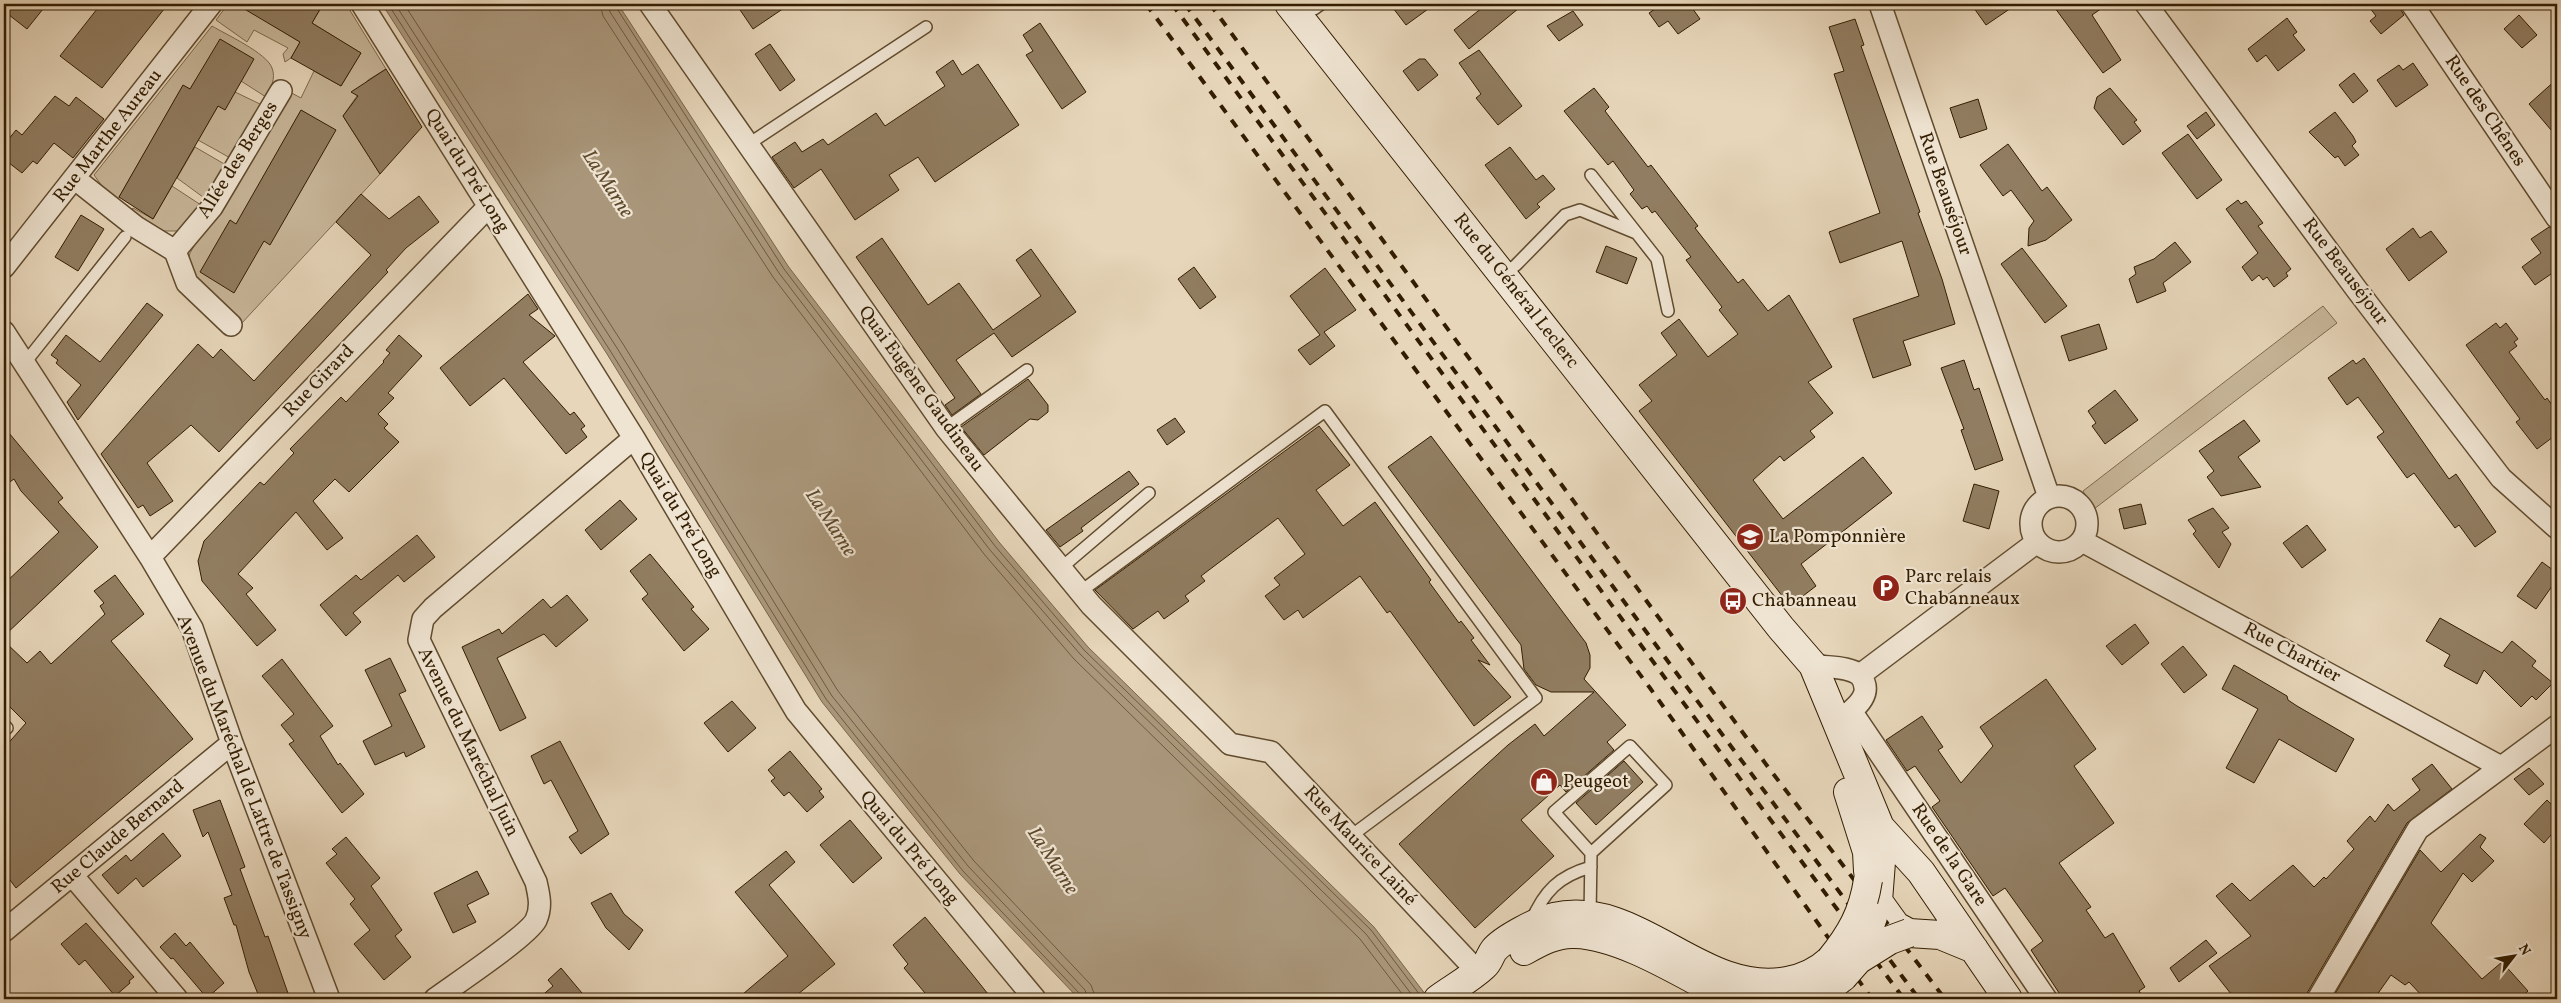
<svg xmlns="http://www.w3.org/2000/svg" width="2561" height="1003" viewBox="0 0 2561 1003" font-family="Vollkorn,serif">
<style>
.green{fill:#c8b79a;stroke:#7e6a4d}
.water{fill:#aa977b;stroke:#7a664a}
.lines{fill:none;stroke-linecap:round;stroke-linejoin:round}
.shore{stroke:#6e5a3e;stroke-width:1}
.building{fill:#917d61;stroke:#331d00}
.lane-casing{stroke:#604b2e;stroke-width:14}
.street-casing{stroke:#604b2e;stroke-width:24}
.secondary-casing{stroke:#331d00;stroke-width:30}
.lane{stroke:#efe4d2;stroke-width:11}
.street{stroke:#efe4d2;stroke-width:21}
.secondary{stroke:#efe4d2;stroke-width:28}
.rail{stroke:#331d00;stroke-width:4;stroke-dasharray:9 9;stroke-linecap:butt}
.secondary-bridge-casing{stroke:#331d00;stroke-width:30;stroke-linecap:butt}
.secondary-bridge{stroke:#efe4d2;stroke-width:28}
.labels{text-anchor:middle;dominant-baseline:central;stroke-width:4.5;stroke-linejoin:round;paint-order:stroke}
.street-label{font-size:19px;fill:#331d00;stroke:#efe4d2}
.poi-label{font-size:19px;fill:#331d00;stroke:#efe4d2;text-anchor:start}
.water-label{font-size:20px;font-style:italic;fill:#5d482b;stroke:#efe4d2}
</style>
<rect width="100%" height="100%" fill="#e7d6ba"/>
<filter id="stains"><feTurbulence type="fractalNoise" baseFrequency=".004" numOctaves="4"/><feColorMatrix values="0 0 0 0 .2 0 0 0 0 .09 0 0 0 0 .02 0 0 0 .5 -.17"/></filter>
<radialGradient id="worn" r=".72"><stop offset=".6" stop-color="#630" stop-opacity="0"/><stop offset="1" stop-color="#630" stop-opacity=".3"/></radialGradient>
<path class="green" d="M228,4h25l-4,7 51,31 -9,16 -6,4 -2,-8 5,-6 -34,-18 -7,12 -31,-22z
M314,4h32l40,65 -18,11 -25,36 37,58 -139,150 -49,-44 -6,-13 4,-14 96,-163 15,8 13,-27 27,15 20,-33 -49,-30 9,-15z
M212,26c13,8 55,27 60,42 4,10 -1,21 -6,29l-25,-16 -51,8 -7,-3 -65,113 -11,-6 -13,-18z
M235,92l27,13 -30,54 -34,-19 20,-34z
M195,147l31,18 -19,35 -30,-22z
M172,186l32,21 -25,24h-24l-28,-17 6,-6 20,11z
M2323,306l14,17 -243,186 -11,-18z"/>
<path class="water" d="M382,4h236l170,262 211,276 89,105 286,280 55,72h-350l-119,-125 -138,-172 -215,-348z"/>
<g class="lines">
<path class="shore" d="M388,4l223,348 215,347 137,172 117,123 2,5
M395,4l222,344 215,348 136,170 117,124 3,9
M404,4l219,340 215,347 136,170 117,124 5,14
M600,4l3,12 170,261 211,277 90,105 286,280 46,60
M608,4l2,8 169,261 211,277 90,104 286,280 49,65
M614,4l170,265 211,277 89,104 287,280 52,69"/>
</g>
<path class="building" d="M4,4h43l-20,25 -23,-18z
M101,4h67l-66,84 -42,-32z
M236,4h87l-11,19 49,30 -20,33 -50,-28 9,-16z
M736,4h54l-37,25z
M1390,4h45l-29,21z
M1487,4h37l-55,45 -15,-19z
M1656,4h36l-2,1 10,14 -22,15 -10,-13 -9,6 -10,-14 9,-6z
M1971,4h46l-31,21z
M2052,4h56l-16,11 29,45 -18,13z
M2367,4h30l7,11 -23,19 -11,-13 6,-5z
M1573,11l10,14 -24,16 -12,-15z
M2519,15l18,20 -15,13 -18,-19z
M2287,18l10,14 -4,3 12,15 -27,21 -12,-16 -9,7 -9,-13z
M1855,19l9,26 -3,1 59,166 -2,1 24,66 13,45 -52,17 8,24 -38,13 -20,-59 66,-23 -17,-55 -62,22 -11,-31 51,-19 -46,-139 10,-3 -15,-44z
M1040,23l46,69 -24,17 -36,-54 7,-4 -10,-16z
M220,39l34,20 -29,51 -7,-4 -65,113 -34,-22 64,-112 7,4z
M770,44l25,36 -15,11 -25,-37z
M1479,50l43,56 -24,19 -22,-27 5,-4 -22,-31z
M1419,59h6l13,16 -20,16 -15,-20z
M953,60l9,15 16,-11 41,61 -84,57 -17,-25 -29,18 10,15 -44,30 -34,-51 -27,19 -22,-31 23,-15 7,10 21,-13 5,6 48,-32 9,13 60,-40 -9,-14z
M2413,63l15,22 -32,22 -19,-27 22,-15 4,5z
M386,69l36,58 -42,47 -37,-58 15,-20 -7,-4z
M2354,73l14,18 -15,12 -14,-18z
M2557,79v58l-28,-33z
M1594,88l15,19 -4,4 43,56 3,-2 47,61 -3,2 43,55 5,-4 25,32 21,-16 43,72 -24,15 25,31 -23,18 5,6 -31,24 -4,-5 -27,24 30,39 80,-62 29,36 -91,71 15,22 -26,20 -151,-195 13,-10 -13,-16 38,-30 -16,-22 18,-14 29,38 30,-23 -19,-24 3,-3 -36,-47 5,-3 -36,-46 -3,2 -5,-7 -5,3 -12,-15 4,-4 -21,-29 -5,4 -44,-54z
M2110,88l27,32 -3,2 7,9 -18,14 -29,-37 3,-11z
M55,96l14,10 7,-9 28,22 -31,39 -19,-15 -17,21 -4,-3 -11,12 -18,-14v-14l12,-15 6,5z
M1978,99l9,30 -27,9 -10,-30z
M301,110l35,20 -66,115 -6,-4 -30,52 -34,-21 30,-52 6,4z
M2206,112l9,13 -18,14 -10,-13z
M2335,112l18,24 3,6 -4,4 7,9 -14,11 -7,-10 -3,2 -26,-26z
M2188,134l34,46 -25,19 -35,-46z
M2008,144l34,47 5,-4 25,33 -26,20 -18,6 1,-18 5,-7 -23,-31 -8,6 -23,-31z
M1510,147l26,33 7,-5 12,14 -18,15 3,3 -14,12 -41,-54z
M361,194l28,25 30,-23 20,26 -33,26 -20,22 2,2 -169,180 -28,-27 -44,38 26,38 -23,15 -7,-11 -5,3 -37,-54 97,-110 15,14 8,-9 33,32 117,-126 -35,-33z
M2238,200l3,4 5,-3 17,22 -5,3 33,43 -5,4 2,3 -14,11 -7,-10 -4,3 -4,-5 -7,6 -10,-14 16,-14 -32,-44z
M81,215l23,14 -26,42 -23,-14z
M2549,227l8,3v47l-3,-5 -19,13 -13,-18 19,-14 -10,-14z
M2413,228l7,10 11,-7 16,21 -38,29 -23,-32z
M882,238l46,67 31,-22 34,47 48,-34 -25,-36 15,-11 45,63 -64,45 -18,-24 -38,27 25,34 -29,21 -7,-10 10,-7 -99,-141z
M2175,242l16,20 -28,21 3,8 -29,12 -8,-24 7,-5 -2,-7 20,-8z
M1606,246l31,12 -10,26 -31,-12z
M2022,248l45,58 -22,17 -44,-59z
M1194,267l22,30 -16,12 -22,-30z
M1325,268l31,42 -32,22 11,14 -25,19 -12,-15 22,-15 -30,-39z
M528,294l10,15 -9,6 26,21 -32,26 47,53 4,-3 11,14 -4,3 6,8 -21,17 -62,-76 -34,28 -30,-38z
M147,303l16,12 -85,105 -11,-18 14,-17 -25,-22 2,-3 -7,-5 15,-20 34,27z
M2496,323l4,5 6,-5 12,16 -4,3 3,4 -8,6 36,48 2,-2 10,14v22l-20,15 -21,-27 4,-3 -54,-74z
M2099,324l8,25 -38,12 -8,-25z
M399,335l23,21 -34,37 6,5 -16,16 10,10 -4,4 15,14 -50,50 -14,-13 -22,22 30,37 -16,12 -31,-38 -58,62 15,14 -7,6 30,36 -19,16 -55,-65 -4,-20 6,-20 56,-59 4,3 30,-32 -4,-4 51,-52 5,5 38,-40 -1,-1 7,-8 -4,-3z
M2364,358l85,121 7,-5 40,58 -21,15 -16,-22 -4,3 -41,-55 -7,5 -30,-41 7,-5 -26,-35 -11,8 -19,-27 25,-18 3,4z
M1964,360l10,30 5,-2 24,72 -28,10 -14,-40 3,-1 -23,-61z
M1028,379l20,26v7l-10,8 -8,-1 -46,36 -23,-28z
M2115,390l23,30 -33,24 -13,-18 4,-3 -8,-12z
M1175,418l10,14 -18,13 -10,-15z
M2244,420l16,21 -22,16 23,30 -40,9 -14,-19 7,-6 -15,-20z
M1319,426l31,39 -34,25 27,36 32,-24 56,78 -2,2 30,41 2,-2 13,17 -3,2 19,25 -12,-5 33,37 -37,29 -84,-115 -3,2 -27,-37 -57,42 -5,-8 -14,10 -19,-24 15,-11 -6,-7 31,-24 -27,-36 -77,58 4,5 -20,15 4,5 -25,18 -6,-8 -25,18 -38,-39z
M4,427l59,71 -5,4 40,45 -94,89v-52l55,-52 -38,-41 -7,-12 -10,7z
M1431,436l155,207 4,12v13l-6,11 42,46 -19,17 7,8 -48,42 -6,-7 -39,35 33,36 -79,72 -76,-84 109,-99 27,-21 9,12 50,-44h-43l-15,-7 -12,-16 -3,-24 -133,-178z
M1129,471l10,13 -58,44 2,3 -23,16 -14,-17z
M1974,484l25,7 -10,38 -26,-8z
M620,500l17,19 -36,31 -16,-20z
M2141,504l5,20 -22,5 -5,-20z
M2213,508l16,20 -7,4 9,12 -12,24 -26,-34 3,-3 -8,-11z
M2307,525l19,25 -24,18 -19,-25z
M417,535l18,22 -31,25 -6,-7 -45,38 8,9 -15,14 -26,-31 36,-30 5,5z
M650,554l44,53 -3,2 18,20 -25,22 -42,-52 6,-5 -18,-23z
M2542,562l15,11v6l-21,30 -19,-13z
M115,575l29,39 -33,27 82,98 -177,149 -12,-16v-124l22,-25 -22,-22v-60l23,22 13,-12 11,13 54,-50 -5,-8 4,-3 -10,-12z
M567,595l21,25 -32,27 -12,-13 -47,24 29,60 -26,13 -38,-84 37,-18 3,5 41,-35 8,9z
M2440,618l62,35 10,-12 24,20 -4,5 21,17 -17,17 -4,-4 -11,11 -37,-37 -7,14 -33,-18 6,-11 -24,-14z
M2135,624l14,19 -27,22 -16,-19z
M2183,646l24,29 -23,18 -23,-29z
M390,658l16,33 -7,3 26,53 -19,10 -2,-5 -29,13 -12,-24 29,-15 -27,-56z
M282,659l51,67 -13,10 18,29 2,-2 24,31 -22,19 -53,-69 5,-3 -13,-16 13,-11 -32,-38z
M2234,665l53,31 1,4 9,6 57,33 -18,33 -57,-33 -25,44 -28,-15 32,-59 -36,-20z
M2046,679l50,70 -22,17 40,57 -55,40 32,44 -5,3 19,28 8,-5 32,54 -6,4 6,8h-82l-32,-49 12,-9 -38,-53 -12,8 -61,-89 8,-6 -25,-35 -8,5 -21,-31 36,-24 21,31 -5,3 23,33 32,-37 -13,-19z
M732,701l24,27 -28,24 -24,-29z
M560,741l49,93 -28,20 -12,-17 9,-6 -27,-51 -7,4 -13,-28z
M790,751l32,38 -3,2 5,6 -17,15 -18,-20 -5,4 -13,-15 4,-3 -7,-8z
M1624,761l19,21 -47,43 -20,-22z
M2432,764l20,25 -45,34 -100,170 -1,6h-71l-26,-33 42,-30 -35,-40 16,-13 18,18 43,-36 21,22 10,-10 2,2 28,-30 -7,-8 23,-25 5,6 13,-18 6,7 26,-21 -8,-11z
M2529,768l15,16 -15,11 -15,-16z
M220,800l25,67 -5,2 25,68 3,-1 22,63h-30l-11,-27 -13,-47h-2l-10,-27 8,-3 -24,-63 -5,5 -10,-27z
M2547,800l10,10v18l-13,15 -20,-19z
M850,820l32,38 -29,25 -33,-38z
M163,833l18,23 -38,31 -7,-9 -18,16 -16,-19 24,-20 5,6z
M2480,834l6,4 -6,9 14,14 -22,21 -9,-9 -32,50 51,56 20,-17 26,29 -9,8h-94l-16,-17 -4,3 -14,-10 -17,24h-42l88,-149 21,22z
M346,837l34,41 -9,8 31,44 -7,6 16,21 -27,23 -30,-36 16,-14 -20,-26 5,-5 -29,-36 11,-9 -5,-5z
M786,851l9,11 -26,23 66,79 -43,35h-55l51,-43 -53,-64z
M477,871l12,23 -22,11 9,17 -23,11 -19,-40z
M611,893l13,21 19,16 -14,20 -23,-22 -15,-25z
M925,917l47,57 20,25h-62l-26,-31 4,-4 -15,-19z
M86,923l48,54 -5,4 1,2 -15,13 -30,-36 -6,5 -18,-21z
M175,933l11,13 4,-4 34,41 -17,15 -34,-40 -2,1 -11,-12z
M2206,940l11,13 -38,29 -9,-14z
M561,968l26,31h-49l15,-13 -5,-6z"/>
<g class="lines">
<g class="lane-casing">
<path id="lane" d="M1305,4l9,5 7,-5
M747,145l179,-118
M1591,175l66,84 11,52
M1503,275l13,-10 49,-50 15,-5 56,23
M24,364l101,-127
M946,428l81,-58
M1061,568l88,-75
M1080,592l245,-181 211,287 -185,138
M4,725l3,3
M1590,916l1,-63 -37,-41 76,-66 36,39 -75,68
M1531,922c13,-31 28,-46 60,-55"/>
</g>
<g class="street-casing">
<path id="street" d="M362,4l272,434 162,273 239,288
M650,4l296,424 145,177 139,139 41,8 206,219
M1880,4l169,493
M2146,4l211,286 144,188 56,50
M2412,4l145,214
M74,178l62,49 39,24 37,-44 69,-116
M175,251l12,32 44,42
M4,267l207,-263
M4,332l146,225 42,71 40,115 97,256
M2031 524a28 28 0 1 1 56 0a28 28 0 1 1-56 0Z
M2082,541l419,226
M150,557l339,-351
M1813,665c16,3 35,1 47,10 11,15 3,26 -9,36
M1860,675l177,-133
M1851,711l195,288
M72,875l105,124
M4,931l228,-188
M435,999c19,-14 93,-63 101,-79 6,-13 3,-25 0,-38l-117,-242 4,-21 10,-11 201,-170
M2318,999l100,-170 139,-103"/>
</g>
<g class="secondary-casing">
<path id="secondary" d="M1289,4l492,624 32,37 67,162 2,22 -4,52
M1848,792l19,60 1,19
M1880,827l41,45 87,127
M1872,885l6,16 18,25 13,7 31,2 34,14
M1524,951c16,-9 32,-18 51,-17 47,1 112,43 155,65
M1438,999c15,-11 32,-20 46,-33 5,-4 6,-11 10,-16 9,-11 45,-30 60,-33 85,-19 147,80 233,64 17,-3 30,-9 43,-21
M1804,999l25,-11 14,-11"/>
</g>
<use href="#lane" class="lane"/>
<use href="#street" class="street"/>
<use href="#secondary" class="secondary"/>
<path class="rail" d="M1146,4l504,684 222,311
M1172,4l493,674 239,321
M1185,4l490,667 244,328
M1210,4l558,763 177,232"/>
<g class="secondary-bridge-casing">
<path id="secondary-bridge" d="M1830,960c21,-26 33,-47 38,-80
M1858,960l32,-20 19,-7
M1843,977l15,-17 15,-43"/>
</g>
<use href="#secondary-bridge" class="secondary-bridge"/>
</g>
<defs>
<g id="school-disc" transform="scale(1.4375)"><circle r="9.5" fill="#8f2418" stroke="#efe4d2"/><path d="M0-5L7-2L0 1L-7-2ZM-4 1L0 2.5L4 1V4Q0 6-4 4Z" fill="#fff"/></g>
<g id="parking-disc" transform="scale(1.4375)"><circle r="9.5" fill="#8f2418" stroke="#efe4d2"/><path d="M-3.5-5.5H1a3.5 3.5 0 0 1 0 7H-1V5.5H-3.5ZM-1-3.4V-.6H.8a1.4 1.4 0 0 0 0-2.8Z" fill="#fff"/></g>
<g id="bus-disc" transform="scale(1.4375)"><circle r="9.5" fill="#8f2418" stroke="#efe4d2"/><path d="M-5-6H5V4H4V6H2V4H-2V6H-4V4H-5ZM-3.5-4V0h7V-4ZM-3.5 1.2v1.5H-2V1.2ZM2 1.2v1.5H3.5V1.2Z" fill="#fff"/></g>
<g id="shop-disc" transform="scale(1.4375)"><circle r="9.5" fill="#8f2418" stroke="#efe4d2"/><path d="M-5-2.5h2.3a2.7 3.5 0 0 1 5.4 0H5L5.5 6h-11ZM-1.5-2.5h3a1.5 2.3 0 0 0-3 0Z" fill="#fff"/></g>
</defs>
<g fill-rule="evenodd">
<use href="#school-disc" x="1750" y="537"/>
<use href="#parking-disc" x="1886" y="588"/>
<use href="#bus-disc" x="1733" y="601"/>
<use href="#shop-disc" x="1544" y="782"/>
</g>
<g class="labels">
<g class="street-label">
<text transform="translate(2485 111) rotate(56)">Rue des Chênes</text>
<text transform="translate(108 136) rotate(-52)">Rue Marthe Aureau</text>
<text transform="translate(238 160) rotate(-58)">Allée des Berges</text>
<text transform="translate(467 171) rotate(58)">Quai du Pré Long</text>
<text transform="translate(1945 194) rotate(71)">Rue Beauséjour</text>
<text transform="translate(2345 272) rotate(53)">Rue Beauséjour</text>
<text transform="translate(1516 291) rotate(52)">Rue du Général Leclerc</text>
<text transform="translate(319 381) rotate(-46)">Rue Girard</text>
<text transform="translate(921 389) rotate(54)">Quai Eugène Gaudineau</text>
<text transform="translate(680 515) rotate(59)">Quai du Pré Long</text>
<text transform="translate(2292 653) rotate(28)">Rue Chartier</text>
<text transform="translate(468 742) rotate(64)">Avenue du Maréchal Juin</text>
<text transform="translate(244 777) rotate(69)">Avenue du Maréchal de Lattre de Tassigny</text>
<text transform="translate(118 837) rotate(-40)">Rue Claude Bernard</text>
<text transform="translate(1360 846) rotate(47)">Rue Maurice Lainé</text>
<text transform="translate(909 848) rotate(50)">Quai du Pré Long</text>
<text transform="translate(1949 855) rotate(56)">Rue de la Gare</text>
</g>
<g class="poi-label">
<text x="1769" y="537">La Pomponnière</text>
<text x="1905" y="577">Parc relais<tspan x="1905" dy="22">Chabanneaux</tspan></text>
<text x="1752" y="601">Chabanneau</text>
<text x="1563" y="782">Peugeot</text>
</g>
<g class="water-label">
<text transform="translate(607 184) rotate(57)">La Marne</text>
<text transform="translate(830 523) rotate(57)">La Marne</text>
<text transform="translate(1052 861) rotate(57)">La Marne</text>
</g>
</g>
<rect width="2561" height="1003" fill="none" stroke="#e7d6ba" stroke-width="20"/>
<rect x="5" y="5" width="2551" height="993" fill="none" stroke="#331d00" stroke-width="2.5"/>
<rect x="10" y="10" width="2541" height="983" fill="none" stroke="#331d00"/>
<g transform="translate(2514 956) rotate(59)" stroke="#efe4d2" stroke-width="4" paint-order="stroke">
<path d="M0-4L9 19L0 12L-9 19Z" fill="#331d00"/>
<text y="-8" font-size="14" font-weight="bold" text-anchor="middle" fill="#331d00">N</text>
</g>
<rect width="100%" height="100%" filter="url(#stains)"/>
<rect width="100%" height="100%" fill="url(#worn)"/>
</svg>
